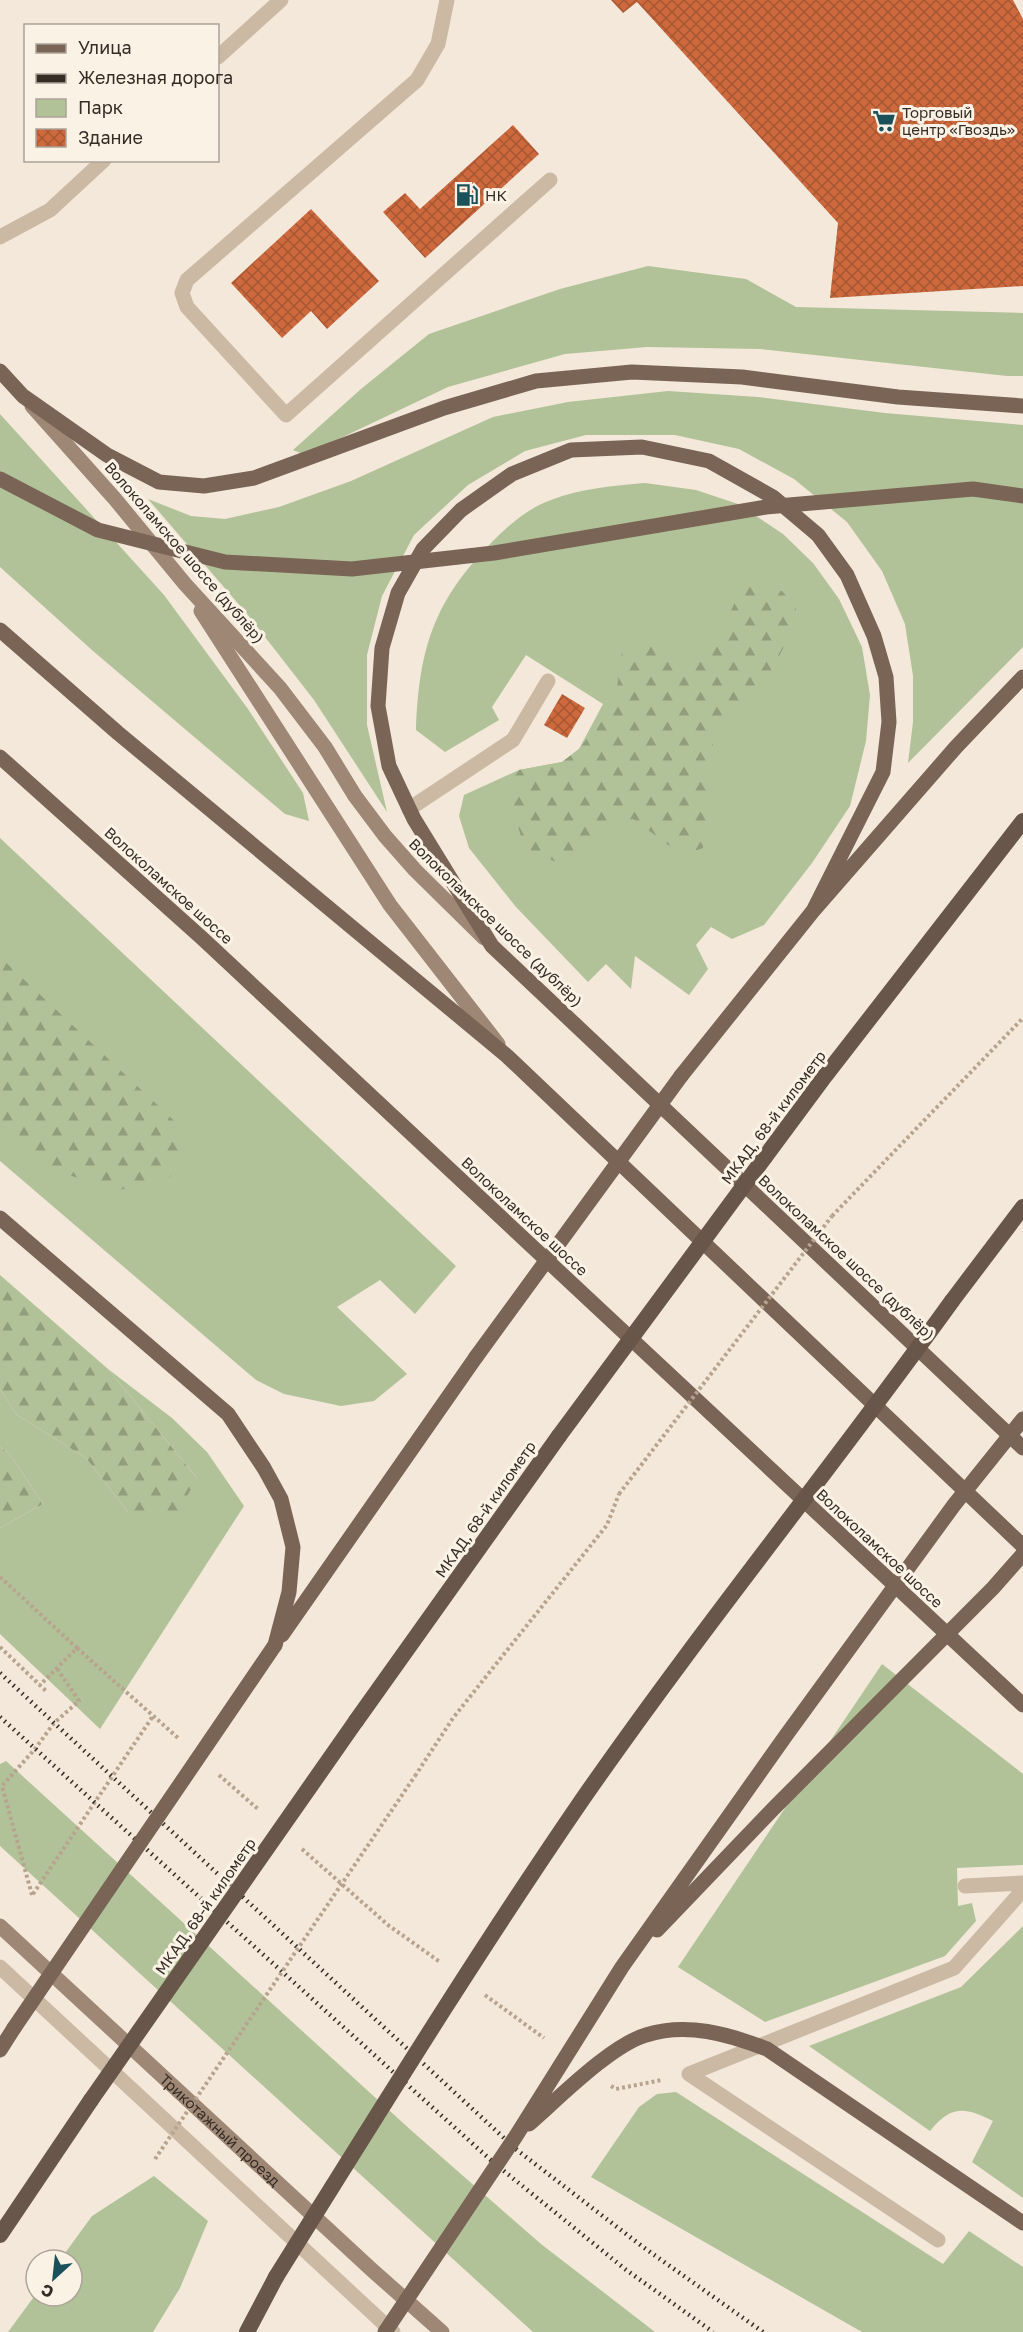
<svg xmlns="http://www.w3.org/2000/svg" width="1023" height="2332" viewBox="0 0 1023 2332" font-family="'Golos Text',sans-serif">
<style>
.green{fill:#b1c298}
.forest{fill:url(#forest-firs)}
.building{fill:url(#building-cross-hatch)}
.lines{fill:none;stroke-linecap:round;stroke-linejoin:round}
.path{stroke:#b7a38e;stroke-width:4;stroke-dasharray:3 3;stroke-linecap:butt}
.service{stroke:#cbb9a4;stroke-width:15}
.minor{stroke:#cbb9a4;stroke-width:15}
.secondary{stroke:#9f8775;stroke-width:15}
.primary{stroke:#796456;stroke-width:15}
.trunk{stroke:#68564a;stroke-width:16}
.rail{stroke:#362c26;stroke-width:4.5;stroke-dasharray:1.5 4.5;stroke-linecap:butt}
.path-bridge{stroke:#b7a38e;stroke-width:4;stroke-dasharray:3 3;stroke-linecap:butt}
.primary-bridge{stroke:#796456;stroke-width:15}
.trunk-bridge{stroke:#68564a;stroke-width:16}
.labels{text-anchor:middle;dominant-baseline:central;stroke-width:6;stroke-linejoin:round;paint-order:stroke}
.poi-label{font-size:15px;fill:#362c26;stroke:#faf2e5;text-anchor:start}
.street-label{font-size:15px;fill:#362c26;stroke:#faf2e5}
</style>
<defs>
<pattern id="forest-firs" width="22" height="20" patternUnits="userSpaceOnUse" patternTransform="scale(1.5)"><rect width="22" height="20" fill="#b1c298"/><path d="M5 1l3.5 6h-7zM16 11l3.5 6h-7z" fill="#919e7c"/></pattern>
<pattern id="building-cross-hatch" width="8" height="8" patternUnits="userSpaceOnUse" patternTransform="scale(1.5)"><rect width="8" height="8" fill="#cd693d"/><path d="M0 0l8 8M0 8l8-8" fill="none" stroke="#a75733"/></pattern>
</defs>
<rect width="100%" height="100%" fill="#f3e8d9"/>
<path class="green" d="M648,266l98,13 50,28 227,6v63h-16l-247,-27 -113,-2 -82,7 -117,33 -143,68 -12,-5 68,-61 68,-55 131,-45z
M668,391l90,6 127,16 138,12v222l-115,116 5,-41v-46l-8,-52 -23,-53 -35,-49 -53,-43 -55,-30 -64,-14h-89l-61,16 -57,34 -54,50 -32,61 -15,59v70l20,87 -73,-112 -66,-85 -100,-116 43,17 34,3 54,-12 72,-26 142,-64 75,-15z
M0,414l164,181 84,114 55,84 6,28 -24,-7 -192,-163 -93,-84z
M645,483l51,7 42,14 45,30 30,29 26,36 23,48 8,48 -4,46 -16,65 -38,57 -48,62 -32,14 -21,-12 -15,18 12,24 -19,26 -54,-39 -4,33 -25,-25 -18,18 -72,-75 -47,-59 -10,-32 5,-21 55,-25 43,-8 17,-13 24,-45 -77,-49 -34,52 7,13 -54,32 -29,-22c3,-82 18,-129 76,-188 17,-17 36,-34 59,-42 30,-12 62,-14 94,-17z
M0,838l456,428 -41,48 -35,-34 -43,27 70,67 -33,27 -33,5 -57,-12 -28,-14 -256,-219z
M108,1369l64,49 35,34 37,54 -144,223 -100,-95v-106l43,-24 -33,-50 -10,-7v-58l17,26 69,43 42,54 69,-34z
M882,1664l141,110v91l-66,3 1,38 14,-3 4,18 -31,35 -180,66 -87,-55z
M6,1761l407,371 128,112 114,88h-122l-533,-486v-82z
M1023,1926v272l-51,-36 21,-41c-28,-14 -42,-16 -63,10l-121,-85 152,-59z
M676,2092l267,172 26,-33 54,36v65h-161l-271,-155 48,-70 18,-13z
M154,2176l54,45 -28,67 -27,44h-145l28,-38v2h36v-36h-12l32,-44z"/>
<path class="forest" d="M742,586l40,5 14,16 -2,21 -30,56 -49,39 -12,125 -21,7 -49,-36 -23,4 -48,42 -38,-18 -17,-59 12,-18 43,-8 17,-13 36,-48 8,-56 21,-4 34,22 25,-8 14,-13z
M0,957l184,173 -14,47 -45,12 -10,1 -74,-24 -41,-35z
M0,1275l108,94 89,109 -18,33 -51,1 -42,-54 -69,-43 -17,-26z
M0,1447l10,7 33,50 -43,24z"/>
<path class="building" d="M611,0h402l10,19v267l-193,12 8,-75 -201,-221 -14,11z
M513,125l26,29 -114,104 -42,-46 22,-19 15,16z
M311,209l68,72 -52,48 -16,-18 -29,27 -51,-55z
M562,694l23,14 -18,30 -23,-13z"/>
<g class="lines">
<path class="path" d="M832,1216l191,-198
M0,1577l77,71 -37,37
M0,1647l46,44
M77,1648l101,90
M219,1775l40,35
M415,1776l38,-58 154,-193 12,-31
M302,1849l86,76 52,37
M33,1894l120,-178
M32,1895l-30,-109 33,-37 19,-26 25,-22 -23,-34
M485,1995l59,43
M611,2086l5,3 46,-9"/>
<path class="service" d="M447,0l-9,44 -21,36 -230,200 -5,13 5,14 99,108 264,-235
M409,809l104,-69 35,-59
M965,1886l58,-3
M0,1967l393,365
M938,2240l-249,-166 265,-106 69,-78"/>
<path class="minor" d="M218,57l63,-57
M0,237l50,-27 54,-50"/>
<g class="secondary">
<path d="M32,406l83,93 70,85 95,104 45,59 30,49 30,40 30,34 69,68"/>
<path d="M201,611l189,294 108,139"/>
<path id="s1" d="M0,1926l372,344 70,62"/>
</g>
<path class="primary" d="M0,371l23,25 84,59 52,27 45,4 50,-8 190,-70 92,-27 96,-9 110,5 156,20 125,9
M0,630l118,103 389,323 516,490
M0,757l203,182 820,766
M813,911l70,-139 6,-50 -3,-45 -12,-41 -27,-61 -29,-40 -45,-38 -64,-36 -67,-14 -71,3 -59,24 -51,36 -38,39 -25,44 -16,55 -4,58 11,60 25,53 78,127 531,502
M681,1076l132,-165 143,-164 67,-70
M0,1218l228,196 36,54 17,31 12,48 -4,45 -14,53
M282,1635l194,-278
M0,2050l14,-22"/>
<path class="trunk" d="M765,1157l60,-81 198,-255
M952,1301l71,-94
M356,1721l203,-285
M0,2235l91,-135
M247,2332l29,-55"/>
<path class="rail" d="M0,1673l517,477 126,97 120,85
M0,1717l494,446 131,106 88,63"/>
<path class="path-bridge" d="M619,1494l213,-278
M155,2159l260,-383"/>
<path class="primary-bridge" d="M0,479l98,51 127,32 127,7 142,-16 272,-46 207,-18 50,7
M476,1357l205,-281
M657,1930l116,-121 220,-221 30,-34
M14,2028l261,-383
M529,2124c29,-25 82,-79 117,-89 41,-13 82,-1 121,14l256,174
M385,2332l131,-196 106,-169 165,-233 167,-229 69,-86"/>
<path class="trunk-bridge" d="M559,1436l206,-279
M91,2100l265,-379
M276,2277c100,-160 199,-321 306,-477 118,-170 249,-331 370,-499"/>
</g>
<defs>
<g id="supermarket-bare" transform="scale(1.8)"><path d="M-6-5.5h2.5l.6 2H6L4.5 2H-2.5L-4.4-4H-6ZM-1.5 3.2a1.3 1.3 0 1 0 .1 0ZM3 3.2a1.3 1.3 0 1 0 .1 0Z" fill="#1a515a" stroke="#faf2e5" stroke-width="2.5" paint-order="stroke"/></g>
<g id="fuel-bare" transform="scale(1.8)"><path d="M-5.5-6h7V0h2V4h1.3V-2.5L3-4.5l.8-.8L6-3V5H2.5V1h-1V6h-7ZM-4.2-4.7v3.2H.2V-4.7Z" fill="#1a515a" stroke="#faf2e5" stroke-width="2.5" paint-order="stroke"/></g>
</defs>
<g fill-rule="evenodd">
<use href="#supermarket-bare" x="884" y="121"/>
<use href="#fuel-bare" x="467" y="195"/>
</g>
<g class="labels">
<g class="poi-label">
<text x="902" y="112">Торговый<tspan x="902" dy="17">центр «Гвоздь»</tspan></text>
<text x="485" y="195">НК</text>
</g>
<g class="street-label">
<text transform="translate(185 552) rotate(49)">Волоколамское шоссе (дублёр)</text>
<text transform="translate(169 885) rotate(42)">Волоколамское шоссе</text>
<text transform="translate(496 922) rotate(44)">Волоколамское шоссе (дублёр)</text>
<text transform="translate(773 1117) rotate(-53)">МКАД, 68-й километр</text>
<text transform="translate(525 1216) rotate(43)">Волоколамское шоссе</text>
<text transform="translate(847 1257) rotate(43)">Волоколамское шоссе (дублёр)</text>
<text transform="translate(485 1509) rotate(-55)">МКАД, 68-й километр</text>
<text transform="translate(880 1548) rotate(43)">Волоколамское шоссе</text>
<text transform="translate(205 1906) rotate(-55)">МКАД, 68-й километр</text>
<text stroke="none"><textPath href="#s1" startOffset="300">Трикотажный проезд</textPath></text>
</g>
</g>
<rect x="24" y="24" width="195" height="138" fill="#faf2e5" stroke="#aca399" stroke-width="1.5"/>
<rect x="36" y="44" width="30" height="9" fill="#796456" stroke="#aca399" stroke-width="1.5"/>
<text x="78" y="54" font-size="18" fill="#362c26">Улица</text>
<rect x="36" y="74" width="30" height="9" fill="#362c26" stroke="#aca399" stroke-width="1.5"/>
<text x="78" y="84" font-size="18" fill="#362c26">Железная дорога</text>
<rect x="36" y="99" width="30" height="18" fill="#b1c298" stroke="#aca399" stroke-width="1.5"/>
<text x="78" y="114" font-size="18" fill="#362c26">Парк</text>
<rect x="36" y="129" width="30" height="18" fill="url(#building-cross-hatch)" stroke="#aca399" stroke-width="1.5"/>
<text x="78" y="144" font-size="18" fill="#362c26">Здание</text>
<g transform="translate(54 2278) rotate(207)"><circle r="28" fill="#faf2e5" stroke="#aca399" stroke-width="1.5"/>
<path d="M0-4.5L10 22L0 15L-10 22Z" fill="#1a515a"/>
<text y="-9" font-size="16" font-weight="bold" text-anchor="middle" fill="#362c26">С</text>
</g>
</svg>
